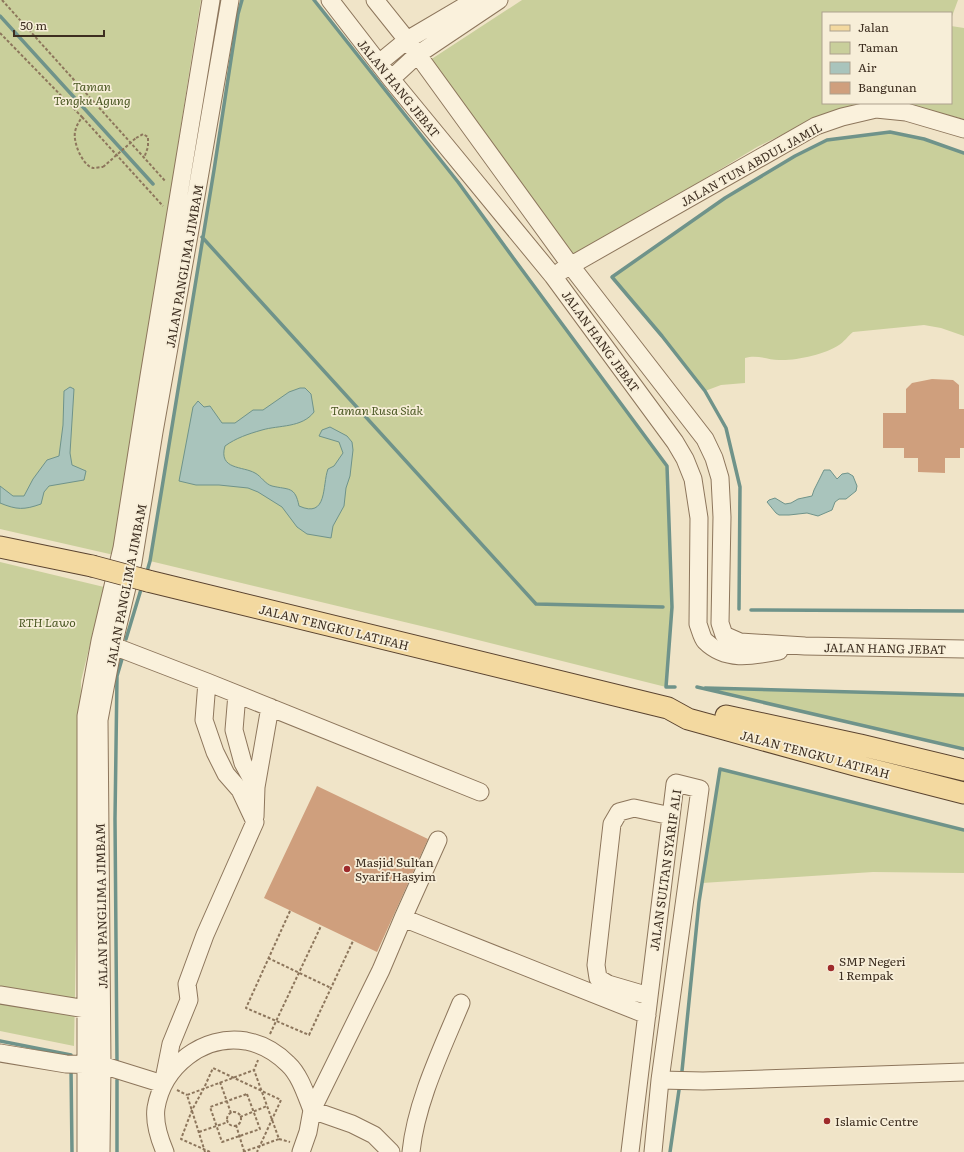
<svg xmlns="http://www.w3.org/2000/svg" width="964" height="1152" viewBox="0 0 964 1152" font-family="Literata,serif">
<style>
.green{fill:#c9cf9b}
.water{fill:#a9c4bc;stroke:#6f938a}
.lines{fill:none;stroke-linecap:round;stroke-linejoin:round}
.stream{stroke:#6f938a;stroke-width:3.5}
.building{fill:#cf9f7d}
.minor-casing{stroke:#8d765c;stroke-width:19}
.major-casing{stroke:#5b4430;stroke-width:23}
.path{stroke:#8d765c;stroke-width:2;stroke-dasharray:3 2;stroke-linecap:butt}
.minor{stroke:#faf1dc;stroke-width:17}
.major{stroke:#f3d9a0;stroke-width:21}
.major-bridge-casing{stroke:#5b4430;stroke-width:23;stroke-linecap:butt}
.path-bridge{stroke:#8d765c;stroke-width:2;stroke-dasharray:3 2;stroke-linecap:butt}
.major-bridge{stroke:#f3d9a0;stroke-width:21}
.poi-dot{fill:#9e2a2b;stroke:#f7eed8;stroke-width:1.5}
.labels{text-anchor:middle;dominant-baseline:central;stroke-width:3.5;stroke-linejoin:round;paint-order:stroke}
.park-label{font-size:12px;font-style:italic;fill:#4d5a26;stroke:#f7eed8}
.street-label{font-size:12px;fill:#3d2e20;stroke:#f7eed8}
.poi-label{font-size:12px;fill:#3d2e20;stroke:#f7eed8;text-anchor:start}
</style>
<rect width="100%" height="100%" fill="#f0e4c8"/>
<path class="green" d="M0,0h201c-31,185 -55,371 -87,555l-114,-26z
M242,0h72l144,182 56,77 153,207 5,141 -6,80 -224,-56 -292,-70 64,-391 24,-156z
M522,0h436l-7,19v-6h-128v90h128v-77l13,2v91l-36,-9 -73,-4 -31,8 -67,33 -183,111 -147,-196z
M890,132l34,7 40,13v184l-23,-8 -17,-3 -71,7c-5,4 -9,10 -14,13 -13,9 -44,16 -60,15 -11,0 -22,-6 -34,-2v25l-24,2 -16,6 -93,-114 113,-79 70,-42 32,-16z
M0,562l104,25 -23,94 -7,365 -74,-15z
M697,687l267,8v54z
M720,769l244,61v43l-91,-1 -171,11z"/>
<path class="water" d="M70,387l4,2 -4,64 2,12 14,6 -2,9 -35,6 -5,6 -3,12c-17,6 -24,6 -41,-1v-17l13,10h11l9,-17 14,-19 12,-4 4,-31 1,-34z
M300,388h5l6,6 3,18c-12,16 -35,13 -52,18 -14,4 -26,8 -37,16 -7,24 18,20 30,27 6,3 10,11 17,13 17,4 23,0 27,20 29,13 23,-21 29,-37l6,-3 9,-13 -4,-11 -20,-6 3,-6 8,-3 17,9 5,6 1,8 -3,26 -4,12 -2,18 -11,20 -2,12 -24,-4 -10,-7 -15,-20 -24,-15 -10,-4 -29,-3h-23l-17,-4 14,-74 5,-6 6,6 6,-1 12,17h13l18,-13h10l26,-18z
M824,470h6l7,9 5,-5 6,-1 5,3 4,10 -1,5 -10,8h-7l-4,3 -3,8 -14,6 -11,-3 -18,2h-10l-3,-2 -9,-11 2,-2 6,-2 10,6 6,-1 7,-4 14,-3 2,-6z"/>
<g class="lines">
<path class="stream" d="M314,0l144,182 56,77 153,207 5,141 -6,80h9
M0,16l153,168
M202,237l334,367 127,3
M146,575l4,-14 64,-391 24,-156 4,-14
M739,609l1,-122 -14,-59 -21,-37 -43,-55 -50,-59 113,-79 70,-42 32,-16 63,-8 34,7 40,14
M751,610l213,1
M126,639l16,-53
M697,687l267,62
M705,688l259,7
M0,1041l71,14v5
M117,1061l-2,-242 2,-143 5,-17
M71,1068l1,84
M682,1071l17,-169 21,-133 244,61
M117,1152v-72
M670,1152l9,-62"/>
</g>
<path class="building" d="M932,379l21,1 6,5v24h5v39h-4v10h-15v15l-27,-1v-14h-14v-10h-21v-35h23v-24l6,-6z
M317,786l111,53 -51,113 -113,-54z"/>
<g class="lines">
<g class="minor-casing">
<path id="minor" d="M330,0l61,79 162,197 122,166 10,17 8,20 6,39 -1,106c2,5 4,14 7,17 21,21 48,15 74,10
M375,0l32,40 164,226 134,173 9,19 6,20 2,39 -2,106 4,12 16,7 65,4 159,3
M379,63l28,-23 68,-40
M391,79l26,-24 82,-55
M561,271l255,-145 26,-9 34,-8 30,3 58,17
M103,642l104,40 273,110
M237,694l-3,36 9,33 13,24 -1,30
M256,787l14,-80
M403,918l35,-78
M0,995l86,14
M649,996l-41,-12 -10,-6 -2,-13 16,-141 7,-12 15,-4 37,8
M0,1053l66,11 36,1 61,19 8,-40 18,-44 -2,-16 18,-49 50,-113 -15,-32 -14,-16 -11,-22 -11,-32 3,-38
M660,1080l43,1 261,-9
M312,1110l40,14 22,11 17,17
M86,1152v-436l14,-75 22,-93 27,-172 62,-376
M101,1152l1,-87 -3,-345 14,-74 20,-84 21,-130 43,-242 33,-190
M165,1152c-6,-14 -11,-29 -9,-44 7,-42 47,-74 90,-67 16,3 31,12 42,23 12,11 18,31 24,46
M301,1152l7,-20 4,-22 69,-140 22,-52 244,97
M411,1152c5,-50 31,-103 50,-149
M630,1152l45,-368 1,-1 24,6 -40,291 -7,72"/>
</g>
<g class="major-casing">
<path id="major" d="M0,547l92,19
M148,581l520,127 20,11 170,47 106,27
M726,716l134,29 104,25"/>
</g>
<path class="path" d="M2,0l164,182
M0,33l82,84c-3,5 -6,9 -7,15 -2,10 7,33 18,36 3,0 7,-1 10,-1
M82,117l81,89
M136,138l7,-4 5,3v10l-4,11
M290,911l-44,97 63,27 44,-94
M268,958l63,30
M270,1034l51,-108
M220,1082l11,31
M177,1090l10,5
M247,1094l13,35 -38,13 -12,-35z
M227 1119a7 7 0 1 1 14 0a7 7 0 1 1-14 0Z
M240,1117l27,-11
M236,1125l8,26
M199,1132l29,-10
M279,1139l11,3
M205,1152l-18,-57 67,-25
M210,1152l-29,-13 11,-29 12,-22 9,-20 68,32 -24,52
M243,1152l36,-13 -25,-69 4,-10"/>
<use href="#minor" class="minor"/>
<use href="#major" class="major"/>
<g class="major-bridge-casing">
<path id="major-bridge" d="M92,566l56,15"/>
</g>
<path class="path-bridge" d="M103,167l33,-29"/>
<use href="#major-bridge" class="major-bridge"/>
</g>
<g class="poi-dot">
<circle cx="347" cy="869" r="4"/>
<circle cx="831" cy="968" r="4"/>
<circle cx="827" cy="1121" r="4"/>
</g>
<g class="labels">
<g class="park-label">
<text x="92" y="86">Taman<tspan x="92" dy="14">Tengku Agung</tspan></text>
<text x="377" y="410">Taman Rusa Siak</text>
<text x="47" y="622">RTH Lawo</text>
</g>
<g class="street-label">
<text transform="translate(399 88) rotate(51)">JALAN HANG JEBAT</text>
<text transform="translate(751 164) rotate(-29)">JALAN TUN ABDUL JAMIL</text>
<text transform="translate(184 266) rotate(-80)">JALAN PANGLIMA JIMBAM</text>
<text transform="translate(601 341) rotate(54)">JALAN HANG JEBAT</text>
<text transform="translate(126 585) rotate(-79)">JALAN PANGLIMA JIMBAM</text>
<text transform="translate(334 627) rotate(14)">JALAN TENGKU LATIFAH</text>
<text transform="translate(885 648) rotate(1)">JALAN HANG JEBAT</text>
<text transform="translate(815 754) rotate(15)">JALAN TENGKU LATIFAH</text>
<text transform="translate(665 870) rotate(-82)">JALAN SULTAN SYARIF ALI</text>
<text transform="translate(101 906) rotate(-91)">JALAN PANGLIMA JIMBAM</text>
</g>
<g class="poi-label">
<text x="355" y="862">Masjid Sultan<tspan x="355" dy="14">Syarif Hasyim</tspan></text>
<text x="839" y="961">SMP Negeri<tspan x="839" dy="14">1 Rempak</tspan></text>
<text x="835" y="1121">Islamic Centre</text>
</g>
</g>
<rect x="822" y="12" width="130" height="92" fill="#f7eed8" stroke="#ada18e"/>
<rect x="830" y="25" width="20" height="6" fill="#f3d9a0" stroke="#ada18e"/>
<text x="858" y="32" font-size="12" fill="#3d2e20">Jalan</text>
<rect x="830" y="42" width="20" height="12" fill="#c9cf9b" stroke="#ada18e"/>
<text x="858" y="52" font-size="12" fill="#3d2e20">Taman</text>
<rect x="830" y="62" width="20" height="12" fill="#a9c4bc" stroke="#ada18e"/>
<text x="858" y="72" font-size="12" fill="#3d2e20">Air</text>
<rect x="830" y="82" width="20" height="12" fill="#cf9f7d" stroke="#ada18e"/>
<text x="858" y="92" font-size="12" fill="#3d2e20">Bangunan</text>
<path d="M14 30v6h90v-6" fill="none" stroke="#3d2e20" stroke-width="2"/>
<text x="20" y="30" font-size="12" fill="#3d2e20" stroke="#f7eed8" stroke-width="3" paint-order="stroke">50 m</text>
</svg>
